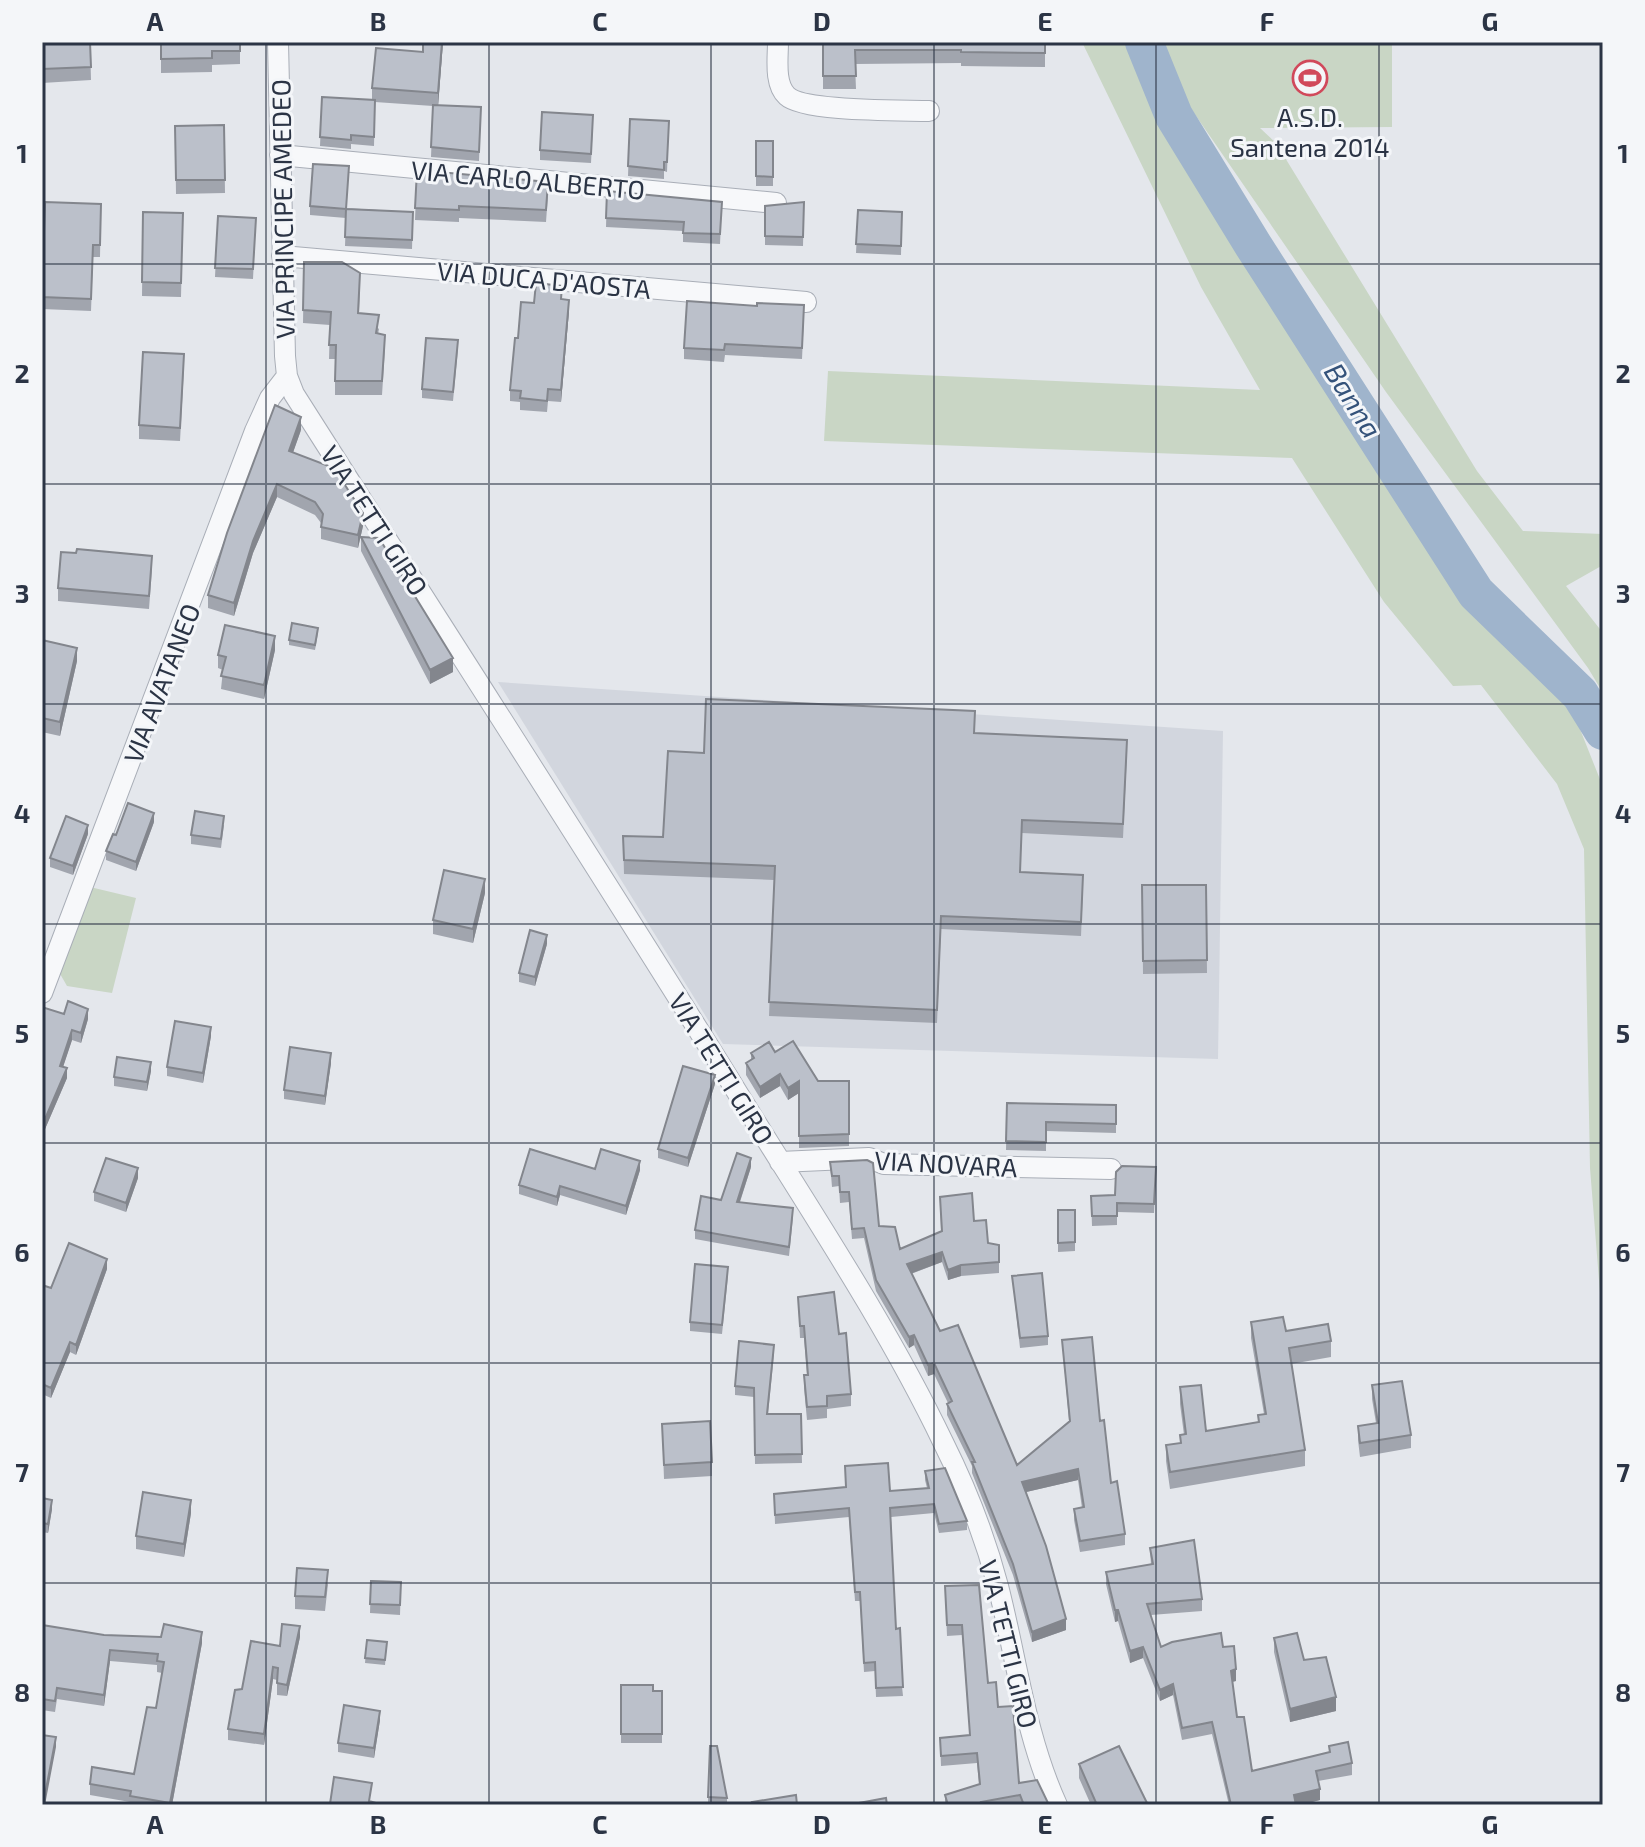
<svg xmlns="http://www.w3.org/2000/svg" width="1645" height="1847" viewBox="0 0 1645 1847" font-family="'Exo 2',sans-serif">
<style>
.built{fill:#d2d6de}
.green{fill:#c9d6c5}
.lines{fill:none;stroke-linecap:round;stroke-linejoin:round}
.river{stroke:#9fb4cc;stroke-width:38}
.minor-casing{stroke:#a9aeb7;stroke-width:22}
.minor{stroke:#f7f8fa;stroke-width:20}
.wall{fill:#a1a5ae}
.shaded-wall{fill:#83868d}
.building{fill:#bbc0ca;stroke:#83868d;stroke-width:2}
.grid{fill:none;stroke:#2b3445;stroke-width:2;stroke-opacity:0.55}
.labels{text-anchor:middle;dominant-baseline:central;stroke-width:6;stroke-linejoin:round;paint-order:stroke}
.poi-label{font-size:26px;fill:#2b3445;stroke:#f4f6f9}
.street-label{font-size:26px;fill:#2b3445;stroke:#f4f6f9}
.water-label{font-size:28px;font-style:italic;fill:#34527a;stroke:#f4f6f9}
.neatline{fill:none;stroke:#2b3445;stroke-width:3}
.grid-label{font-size:26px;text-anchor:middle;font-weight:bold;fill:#2b3445}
</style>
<rect width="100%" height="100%" fill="#e4e7ec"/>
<path class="built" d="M498,682l725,49 -5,328 -495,-15z"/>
<path class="green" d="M1082,42h49l62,131 136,199 149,233 94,104 31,78v543l-13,-162 -6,-319 -27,-65 -76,-99 -28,1 -69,-84 -92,-144 -468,-17 4,-70 432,19 -59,-103z
M1159,42h233v85l-132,1 16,15 201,328 46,60 80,3v31l-37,21 37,47v60l-15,-25 -202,-276 -203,-295z
M90,887l46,11 -24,95 -45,-7 -8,-14z"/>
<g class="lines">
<path class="river" d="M1144,42l30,74 79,129 223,348 104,101 23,37"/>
<g class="minor-casing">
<path id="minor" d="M278,42l7,314 2,20 7,18c145,228 292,455 435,685 72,118 154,238 214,363 23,46 42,95 55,144 19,74 27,149 59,219
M778,42c0,16 -4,42 9,54 17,16 115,14 142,15
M280,155l496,48
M282,256l524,46
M42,993l213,-562 15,-33 17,-22
M780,1162l89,-4 15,6 227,5"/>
</g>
<use href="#minor" class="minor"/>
</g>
<path class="wall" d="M42,42h48l1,38 -49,3z
M161,42h79v22l-28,1v7l-51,1z
M423,42h25v2l-5,-1 -5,63 43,1 -2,54 -48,-4 2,-51 -58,-4 -1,44 -23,-2v5l-31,-3 2,-49 50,3v-12l51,-36z
M823,42h222v25l-84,-1v-3l-106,1 1,25h-33z
M630,119l39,2 -2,51 -3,-1v8l-36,-3z
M593,124l-2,39 -51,-3v-10z
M224,125l1,68 -49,1 -1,-68z
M756,141h17v45h-17z
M417,170l131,24 -2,28 -87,-4v4l-44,-2z
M607,191l115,11 -2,42 -37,-2v-11l-77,-4z
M804,202l-1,44 -38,-1v-39z
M101,204l-1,53h-7l-2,54 -49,-2v-49z
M310,206l103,6 -1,37 -67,-3 1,-28 -36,-3z
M858,210l44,2 -1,43 -45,-2z
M143,212l40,1 -2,84 -39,-1z
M218,216l38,2 -3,61 -38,-2z
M304,262l56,24 -1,27 20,16 -1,5 7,14 -3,47h-47v-36h-6l1,-34 -27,-2z
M562,299l7,12 -8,91 -13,-1 -1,11 -27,-2v-8l-10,-1v-11l8,-52 16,-35z
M804,316l-2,43 -77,-4 -1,7 -40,-3v-11z
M458,349l-5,52 -31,-3v-9z
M184,368l-4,73 -41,-2v-14z
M301,430l-8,22 70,74 -5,22 -37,-9v-16l-6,-8 -38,-18 -24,56 -19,63 -26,-8v-13z
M361,537l92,135 -23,12 -69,-133z
M152,569l-3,40 -91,-8v-13z
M318,633l-3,17 -26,-5v-5z
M42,640l35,21 -17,75 -18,-4z
M275,650l-11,49 -43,-10 2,-19 -5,-2v-13z
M975,733l152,20 -4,85 -101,-5 -2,39 63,17 -2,47 -140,-7 -4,94 -168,-7 5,-136 -150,-6 -1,-38 40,1 41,-84z
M154,822l-18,49 -30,-11v-9z
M224,825l-3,23 -30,-4v-9z
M88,834l-15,41 -23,-8v-9z
M1142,885h64l1,88 -64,1z
M485,893l-12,50 -40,-9v-14z
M547,944l-12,42 -16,-4v-9z
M42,1007l22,7 24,5 -7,24 -9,-3 -9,27 4,11 -25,58z
M211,1036l-8,47 -36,-7v-9z
M775,1052l43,29h31v65l-50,2v-55l-11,7 -8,-14 -20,12 -14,-23v-12l5,-3v-7z
M331,1063l-6,42 -41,-6v-9z
M151,1071l-4,20 -33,-5v-9z
M715,1084l-27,83 -30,-9v-9z
M1007,1103l109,2v28l-70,-2v20l-40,-1z
M830,1162l49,64 21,23 41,-18 -1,-34 34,24 14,22 11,2v28l-38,3 -13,4 -6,-18 -31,12 29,57 77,134 52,-44 -7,-81 38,81 11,62 14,51v11l-45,7 -6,-32v-11l8,-1 -4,-28 -52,12 40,138 -34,12 -19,-67 -41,-102v-7l-25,-51v-11l1,-1 -14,-29 -6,2 -14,-31 -5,3 -33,-57 -12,-53 -12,1 -3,-37 -9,1 -1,-17 -7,1z
M751,1167l-11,35 53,15 -4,39 -94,-17v-9z
M1156,1167l-2,46 -37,-1v13l-25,1 -1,-30 24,-1z
M595,1169l45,1 -14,45 -66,-20 -3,11 -38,-12v-9z
M138,1178l-12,34 -32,-11v-9z
M1058,1210h17v41l-17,1z
M107,1269l-31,86 -6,-3 -19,46 -9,-4v-109l9,3z
M728,1276l-6,58 -32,-3v-9z
M1012,1276l36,60v9l-28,3z
M798,1297l41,37 12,60v12l-24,3v9l-20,2 -3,-32v-13h3l-3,-37h-4z
M1251,1322l80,19v16l-40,7 14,86v16l-135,23 -4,-28v-16l14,-2v-8h4l-4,-31v-17l26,44 52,-9v-7l6,-1 -13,-76z
M774,1354l-6,60h33l1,49 -47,1 -1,-67 -19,-2v-9z
M1372,1385l39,50v13l-51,9 -2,-17v-14l18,-3 -4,-24z
M662,1424l50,38v14l-48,3z
M925,1471l42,50v9l-28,3 -5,-20 -43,4 5,112 7,67 -27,1 -1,-26 -11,1 -4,-71h-5l-6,-84 -74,7 -1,-30 116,-3 37,-3 -2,-8z
M42,1498l10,11 -4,24 -6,-1z
M191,1513l-7,44 -48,-8v-13z
M1150,1548l52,51v12l-51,4 10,32h62l13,34 -4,1 5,35 15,54 77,-19v-6l23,17v12l-34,6 2,19 -20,5h-71l-17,-71 -30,6 -9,-45 -13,6 -17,-43 -13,5 -12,-42 -3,1 -9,-38v-12l45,-7z
M371,1581l30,1 -1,33 -30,-2z
M328,1584l-3,27 -30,-2v-13z
M945,1586l53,121 21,76 30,22h-104v-10l34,-11 -2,-21 -36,3 -1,-28 30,-3 -8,-100 -15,1z
M42,1625l62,10 98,8 -30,162h-42v-3l-40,-7v-11l44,-10 22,-66 6,-35 -5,-1v-7l-47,-4 -6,45 -47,-7 -2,13 -13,-2z
M300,1637l-13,59 -10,-1v-15l-4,-1 -9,66 -36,-5v-11l14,-40 38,-43z
M1274,1638l30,22 32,51 -46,11 -16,-70z
M367,1640l20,2 -2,23 -20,-2z
M621,1685l32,6h9v52h-41z
M380,1720l-6,38 -36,-6v-9z
M710,1746l17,52v5l-19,-1z
M1079,1764l69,41h-57l-12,-27z"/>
<path class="shaded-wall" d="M442,42h1l-5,65v-14z
M569,300v11l-8,91v-12z
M301,417v13l-12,34v-13z
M277,484v13l-24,56 -19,63v-13l19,-62z
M363,513v13l-5,22v-13z
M275,636v14l-11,49v-14z
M77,648v13l-17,75v-14z
M453,658v14l-23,12v-14z
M154,813v9l-18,49v-9z
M88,825v9l-15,41v-9z
M485,879v14l-12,50v-14z
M547,935v9l-12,42v-9z
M88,1009v10l-7,24v-10z
M211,1027v9l-8,47v-10z
M72,1030v10l-12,36v-10z
M331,1053v10l-6,42v-9z
M151,1062v9l-4,20v-9z
M67,1068v10l-25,58v-10z
M780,1074v12l-20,12v-11z
M715,1075v9l-27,83v-9z
M799,1081v12l-11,7v-12z
M751,1158v9l-14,43v-8z
M640,1161v9l-14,45v-9z
M138,1168v10l-12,34v-9z
M560,1186v9l-3,11v-9z
M942,1252v10l-35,13v-11z
M107,1259v10l-31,86v-10z
M961,1265v11l-13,4v-10z
M914,1335v10l-5,3v-11z
M70,1342v10l-19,46v-10z
M934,1363v11l-6,2v-11z
M1078,1469v11l-56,13v-11z
M52,1500v9l-4,24v-9z
M191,1500v13l-7,44v-13z
M1115,1610h3v11l-3,1z
M1066,1619v11l-34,12v-10z
M300,1626v11l-13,59v-11z
M202,1632v11l-30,162h-2z
M1143,1647v11l-13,5v-12z
M110,1650v11l-6,45v-11z
M273,1667v12l-9,66v-11z
M1236,1669v12l-5,1v-11z
M1173,1684v11l-13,6v-11z
M1336,1697v14l-46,11v-13z
M380,1711v9l-6,38v-10z
M56,1737v10l-11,58h-2z
M1320,1789v11l-20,5h-6v-10z"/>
<path class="building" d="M42,42h48l1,25 -49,2z
M161,42h79v9h-28v7l-51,1z
M423,42h19l-4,51 -66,-5 4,-40 47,4z
M823,42h222v11l-84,-1v-2h-106l1,26h-33z
M322,97l53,3 -1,37 -23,-2v5l-31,-3z
M433,105l48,2 -2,45 -48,-5z
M542,112l51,3 -2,39 -51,-4z
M630,119l39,2 -2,41h-3v8l-36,-4z
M224,125l1,55h-49l-1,-54z
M756,141h17v36l-17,-1z
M313,164l36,2 -3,43 -36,-3z
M417,170l131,12 -2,28 -87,-4v4l-44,-2z
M607,191l115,11 -2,32 -37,-1 1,-11 -78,-4z
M45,202l56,2 -1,41h-7l-2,54 -49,-2v-37h1z
M804,202l-1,35 -38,-1v-30z
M346,209l67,3 -1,28 -67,-3z
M858,210l44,2 -1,34 -45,-2z
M143,212l40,1 -2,70 -39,-1z
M218,216l38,2 -3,51 -38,-1z
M304,262h38l18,11 -2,40 21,2 -3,18 9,2 -3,46h-47l1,-36h-7l2,-33 -28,-2z
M536,283l26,3 -1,13 8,1 -8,90 -13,-1 -1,12 -27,-3 1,-7 -11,-1 5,-52h3l3,-36 13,1z
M687,301l70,5v-3l47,2 -2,43 -77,-4 -1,6 -40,-2z
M426,338l32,2 -5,52 -31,-3z
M143,352l41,2 -4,74 -41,-3z
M275,405l26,12 -12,34 45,17 29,45 -5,22 -37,-8 2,-13 -8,-12 -38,-18 -24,57 -19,62 -26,-8 19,-62z
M361,537l18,1 74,120 -23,12z
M77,549l75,7 -3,40 -91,-8 3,-36 15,1z
M292,623l26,5 -3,17 -26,-5z
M225,625l50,11 -11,49 -43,-9 5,-19 -8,-2z
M42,640l35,8 -17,74 -18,-4z
M706,699l269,12 -1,22 153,7 -4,84 -101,-4 -2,52 63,3 -2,47 -140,-6 -4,94 -168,-8 6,-136 -151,-6 -1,-24 40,1 5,-86 36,2z
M128,803l26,10 -18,49 -30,-11 7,-17 3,1z
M195,811l29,5 -3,23 -30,-4z
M66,816l22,9 -15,41 -23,-8z
M444,870l41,9 -12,50 -40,-9z
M1142,885h64l1,75 -64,1z
M530,930l17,5 -12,42 -16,-4z
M68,1001l20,8 -7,24 -9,-3 -12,36 7,2 -25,58v-64l1,-3 -1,-1v-51l22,7z
M175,1021l36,6 -8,46 -36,-6z
M793,1041l25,40h31v53l-50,2v-55l-11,7 -8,-14 -20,13 -14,-24 8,-5 -3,-5 18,-11 6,10z
M290,1047l41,6 -6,43 -41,-6z
M117,1057l34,5 -4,20 -33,-5z
M683,1066l32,9 -27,83 -30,-9z
M1007,1103l109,2v19l-70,-2v20l-40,-1z
M530,1149l65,20 6,-20 39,12 -14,45 -66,-20 -3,11 -38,-12z
M737,1153l14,5 -14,44 56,6 -4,39 -94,-17 6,-34 20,4z
M106,1158l32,10 -12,35 -32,-11z
M867,1160l6,3 6,63 16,1 5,22 42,-18 -2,-34 32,-4 2,28 12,-1 2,23 11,2v17l-38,3 -13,5 -6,-18 -35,12 33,67 18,-6 59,140 53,-44 -8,-81 30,-3 8,84 4,-1 7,63 6,-2 8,53 -45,7 -6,-32 10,-2 -6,-38 -56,13 24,64 20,73 -34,13 -19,-68 -41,-102h3l-28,-58 5,-3 -18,-38 -6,2 -14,-30 -5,2 -33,-57 -12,-52 -12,1 -3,-37h-9l-1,-16h-7l-2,-14z
M1122,1166l34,1 -2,37 -37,-1v13h-25l-1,-20 24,-1 1,-23z
M1058,1210h17v32l-17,1z
M69,1243l38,16 -31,86 -6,-3 -19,46 -9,-4v-99l9,3z
M695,1264l33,3 -6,58 -32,-3z
M1042,1273l6,63 -28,2 -8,-62z
M834,1292l5,42 7,-1 5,61 -24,2v10l-20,1 -3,-32h4l-4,-49h-4l-2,-29z
M1283,1317l3,14 42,-7 3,17 -42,7 16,102 -135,22 -4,-27 15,-2 -1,-8 6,-1 -6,-47 21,-2 5,46 53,-9 -1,-7 8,-1 -15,-92z
M739,1341l35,4 -7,69h34l1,40 -47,1 -1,-67 -19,-2z
M1402,1381l9,54 -51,8 -2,-17 20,-3 -6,-38z
M710,1421l2,41 -48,3 -2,-41z
M888,1463l2,28 39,-3 -4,-17 20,-3 22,53 -28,3 -5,-20 -44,4 6,121 4,-1 3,59 -27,1 -1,-26 -11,1 -4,-71h-5l-6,-84 -74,7 -1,-21 72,-7 -1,-21z
M143,1492l48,8 -7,44 -48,-8z
M42,1498l10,2 -4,24 -6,-1z
M1194,1540l8,59 -55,5 14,43 11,-5 49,-9 2,14 11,-1 2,23 -5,2 6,46h7l8,54 78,-19 -1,-6 19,-4 4,21 -36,8 4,18 -26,6 2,10h-47l-1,-1 -17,1 -19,-83 -30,6 -9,-44 -13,6 -17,-43 -13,4 -12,-41h-3l-9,-38 47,-8 -3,-16z
M297,1568l31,2 -3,27 -30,-1z
M371,1581l30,1 -1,23 -30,-1z
M979,1585l9,98 8,-1 2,25 15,-1 6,77 18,-3 12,25h-25l-4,-10 -39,7 1,3h-34l-3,-10 35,-11 -3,-31 -36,3 -1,-18 30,-3 -8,-110h-15l-2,-39z
M164,1624l38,8 -32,171 -40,-7 1,-5 -41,-7 2,-17 42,7 13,-67 9,1 8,-46 -7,-1 1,-7 -48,-4 -6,45 -47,-7 -2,13 -13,-2v-74l62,10 57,2z
M282,1624l18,2 -13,59 -10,-2 1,-15 -5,-1 -9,67 -36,-5 7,-39 7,-1 9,-48 29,5z
M1297,1633l7,27 22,-3 10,40 -46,12 -16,-71z
M367,1640l20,2 -2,18 -20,-2z
M621,1685h32v6h9v43h-41z
M344,1705l36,6 -6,37 -36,-5z
M42,1735l14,2 -13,68h-1z
M710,1746h7l10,52 -19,-1z
M1119,1746l29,59h-51l-18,-41z
M334,1777l38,6 -3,18 7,2v2h-51v-1h5z
M796,1795l1,10h-44l-1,-3z
M886,1798l1,7h-39z"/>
<path class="grid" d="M266,42v1763M489,42v1763M711,42v1763M934,42v1763M1156,42v1763M1379,42v1763M42,264h1561M42,484h1561M42,704h1561M42,924h1561M42,1143h1561M42,1363h1561M42,1583h1561"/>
<defs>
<g id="stadium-ring" transform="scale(1.8)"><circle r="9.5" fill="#f4f6f9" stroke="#d1495b" stroke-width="1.5"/><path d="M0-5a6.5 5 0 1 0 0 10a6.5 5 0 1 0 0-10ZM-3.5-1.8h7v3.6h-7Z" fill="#d1495b"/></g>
</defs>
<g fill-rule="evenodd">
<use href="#stadium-ring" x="1310" y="78"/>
</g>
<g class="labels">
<g class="poi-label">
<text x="1310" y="116">A.S.D.<tspan x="1310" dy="30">Santena 2014</tspan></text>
</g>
<g class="street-label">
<text transform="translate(528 179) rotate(5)">VIA CARLO ALBERTO</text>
<text transform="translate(282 209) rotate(-91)">VIA PRINCIPE AMEDEO</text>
<text transform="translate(544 279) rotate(5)">VIA DUCA D'AOSTA</text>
<text transform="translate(375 520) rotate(57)">VIA TETTI GIRO</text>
<text transform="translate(161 683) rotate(-69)">VIA AVATANEO</text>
<text transform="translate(722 1068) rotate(58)">VIA TETTI GIRO</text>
<text transform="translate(946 1163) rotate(3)">VIA NOVARA</text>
<text transform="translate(1009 1644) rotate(76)">VIA TETTI GIRO</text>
</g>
<g class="water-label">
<text transform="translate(1354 400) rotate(58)">Banna</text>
</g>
</g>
<rect width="1645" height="1847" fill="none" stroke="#f4f6f9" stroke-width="88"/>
<rect x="44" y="44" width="1557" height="1759" class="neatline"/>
<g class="grid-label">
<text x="155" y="31">A</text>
<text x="378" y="31">B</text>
<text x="600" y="31">C</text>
<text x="822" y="31">D</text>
<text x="1045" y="31">E</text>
<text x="1267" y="31">F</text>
<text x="1490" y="31">G</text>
<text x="22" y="163">1</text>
<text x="1623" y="163">1</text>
<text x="22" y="383">2</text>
<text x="1623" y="383">2</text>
<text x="22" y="603">3</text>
<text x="1623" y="603">3</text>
<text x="22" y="823">4</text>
<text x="1623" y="823">4</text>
<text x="22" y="1043">5</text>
<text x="1623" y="1043">5</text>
<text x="22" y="1262">6</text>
<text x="1623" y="1262">6</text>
<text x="22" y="1482">7</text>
<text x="1623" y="1482">7</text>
<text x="22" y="1702">8</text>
<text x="1623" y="1702">8</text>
<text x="155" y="1834">A</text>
<text x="378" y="1834">B</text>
<text x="600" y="1834">C</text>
<text x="822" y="1834">D</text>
<text x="1045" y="1834">E</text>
<text x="1267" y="1834">F</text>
<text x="1490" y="1834">G</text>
</g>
</svg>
